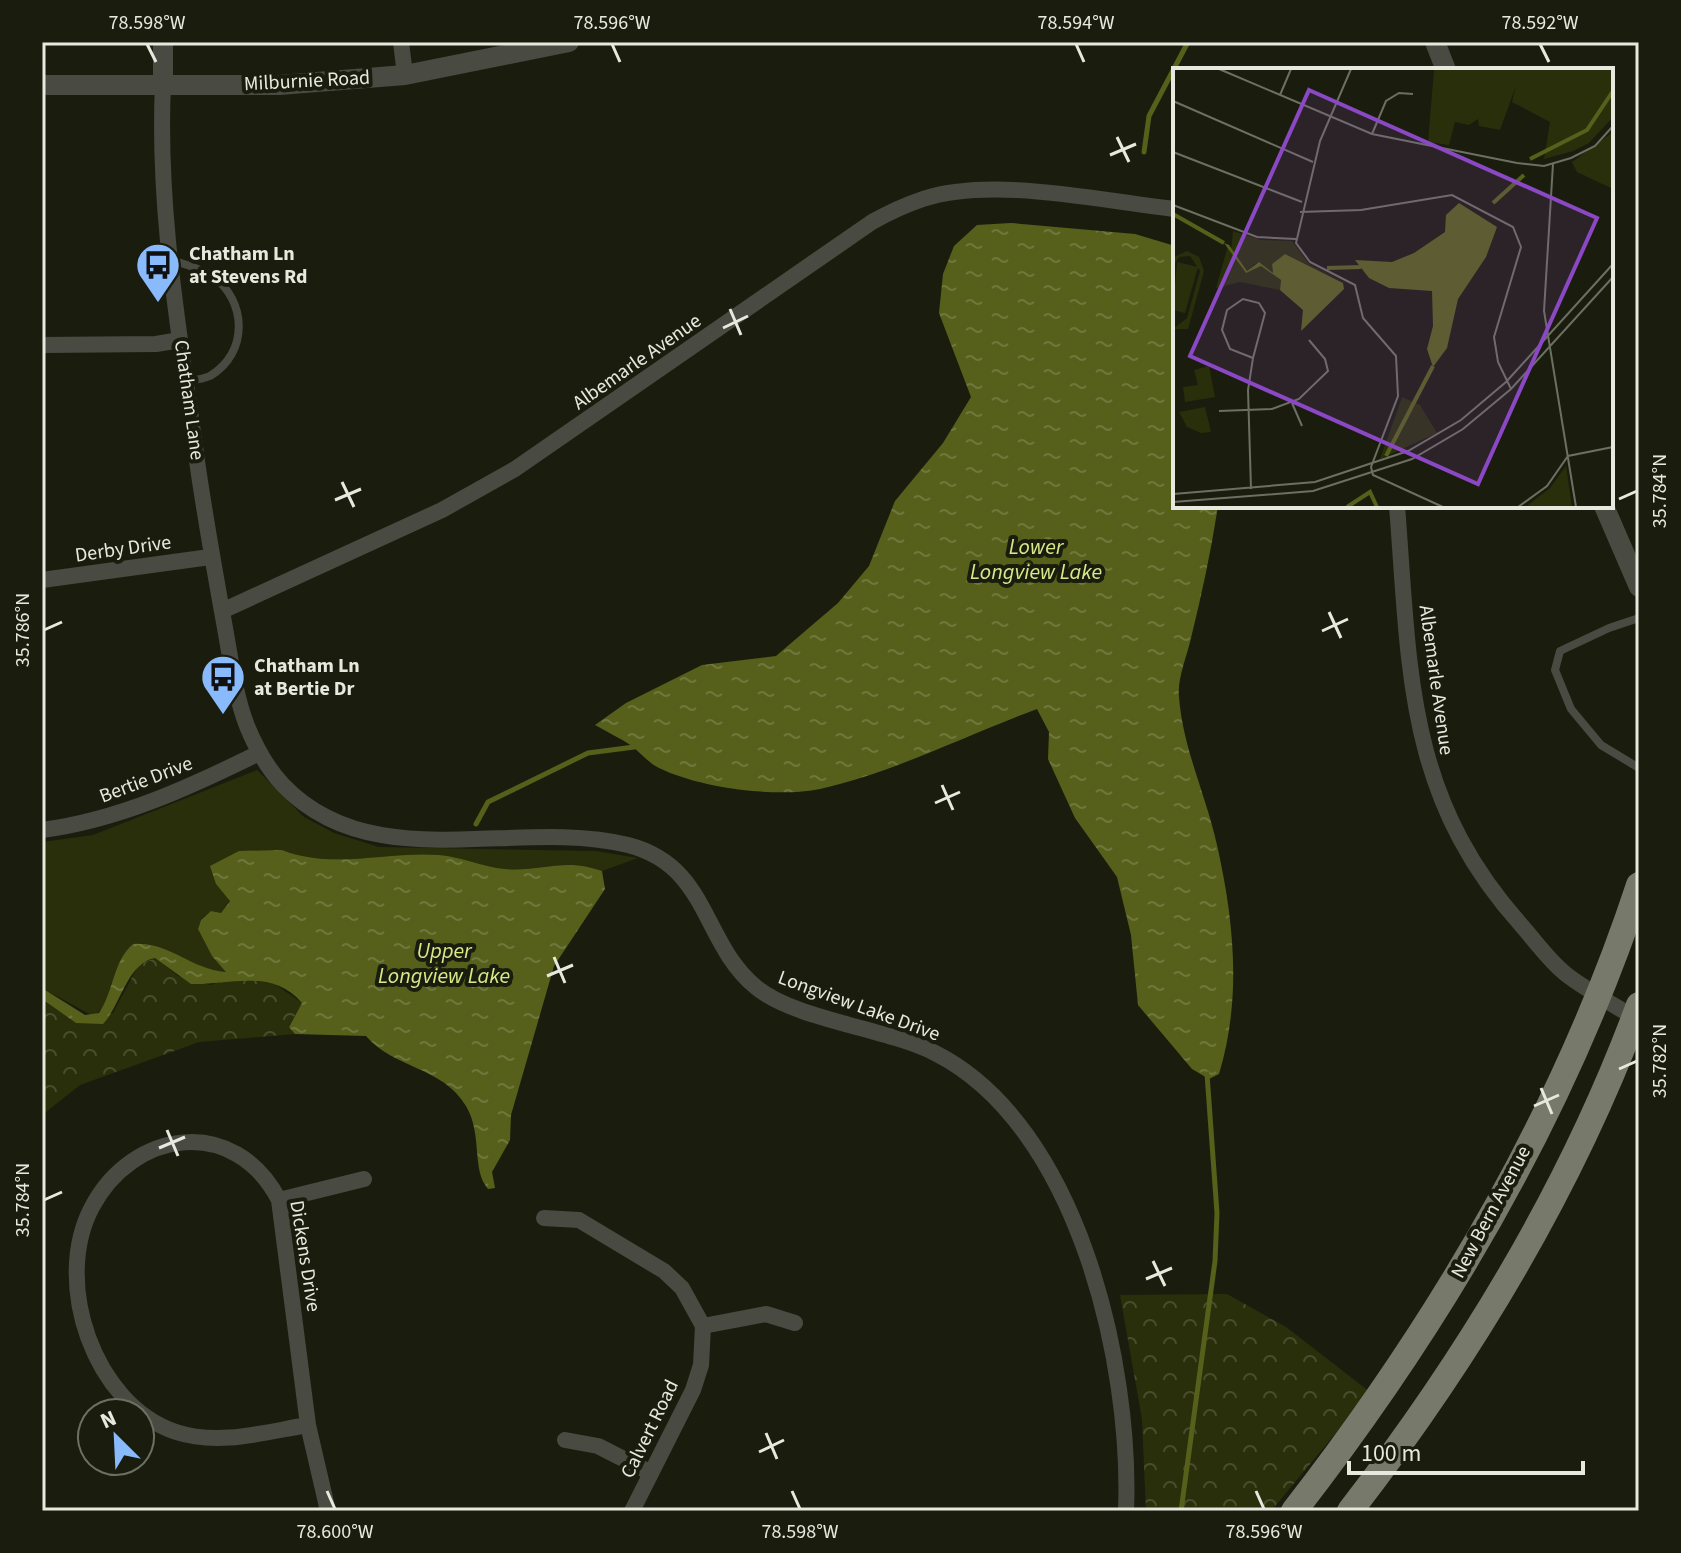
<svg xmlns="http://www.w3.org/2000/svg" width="1681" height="1553" viewBox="0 0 1681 1553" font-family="'Source Sans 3',sans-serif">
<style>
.grass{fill:#292f0b}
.forest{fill:url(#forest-crowns)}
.water{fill:url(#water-ripples)}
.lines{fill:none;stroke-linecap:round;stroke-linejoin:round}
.stream{stroke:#56601b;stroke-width:5}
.service{stroke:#494b43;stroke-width:8}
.minor{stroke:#494b43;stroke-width:16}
.tertiary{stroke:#494b43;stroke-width:20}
.primary{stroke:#777a6b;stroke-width:26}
.ticks{fill:none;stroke:#e7e9df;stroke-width:3}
.labels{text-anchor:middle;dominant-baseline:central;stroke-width:8;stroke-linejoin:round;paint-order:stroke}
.street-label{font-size:20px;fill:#e7e9df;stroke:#1a1d0e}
.poi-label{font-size:20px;font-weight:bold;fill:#e7e9df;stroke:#1a1d0e;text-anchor:start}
.water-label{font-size:22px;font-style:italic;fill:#d8e989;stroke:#1a1d0e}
.inset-river{fill:none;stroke:#56601b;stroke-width:4}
.inset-road{fill:none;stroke:#6c6f62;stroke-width:2}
.view{fill:#8b48c4;fill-opacity:0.15;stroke:#8b48c4;stroke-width:4}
.inset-edge{fill:none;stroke:#e7e9df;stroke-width:4}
.neatline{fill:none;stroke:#e7e9df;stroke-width:3}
.ticks-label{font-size:20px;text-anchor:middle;fill:#e7e9df}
</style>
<defs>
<pattern id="forest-crowns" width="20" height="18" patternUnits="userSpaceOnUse" patternTransform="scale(2)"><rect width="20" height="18" fill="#292f0b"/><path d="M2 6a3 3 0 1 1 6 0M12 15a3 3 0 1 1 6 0" fill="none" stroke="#484d2e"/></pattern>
<pattern id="water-ripples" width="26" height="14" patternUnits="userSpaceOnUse" patternTransform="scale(2)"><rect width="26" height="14" fill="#56601b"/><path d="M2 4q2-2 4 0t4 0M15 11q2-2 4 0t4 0" fill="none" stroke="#6e773c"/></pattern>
</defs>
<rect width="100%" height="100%" fill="#1a1d0e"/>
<path class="grass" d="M257,770l47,47 30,16 45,14 217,4 42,7 -36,13c-38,-14 -61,1 -97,-2 -22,-2 -43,-12 -66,-14 -52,-4 -107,15 -157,-5l-66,34 14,16 -9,13 -10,-2 -10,8 -3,10 14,27 15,16c-10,-1 -23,-1 -32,-6 -22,-11 -36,-25 -62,-22 -22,18 -14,57 -40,72l-51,-28v-146l51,-7z"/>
<path class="forest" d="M156,958l22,18 32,9 30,-7 35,6 27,19 -13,23 6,8 -96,8 -119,43 -38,30v-116l34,24 37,-10 26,-49z
M1227,1294l59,33 84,65 -99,119h-125l-4,-92 -22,-124z"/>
<path class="water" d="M1011,223l124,11 40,12v260h43c-7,45 -16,88 -27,132 -4,18 -14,41 -12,59 4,52 27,98 38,148 17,76 25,153 2,229l-10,5 -17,-10 -54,-64 -7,-70 -14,-58 -42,-59 -27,-59 1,-27 -12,-23c-67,25 -148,65 -217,80 -44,9 -120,-1 -161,-21 -12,-6 -18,-15 -27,-22 -12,-8 -25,-14 -37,-21l31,-22 76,-38 74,-9 62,-53 31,-37 26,-65 48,-58 28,-46 -32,-84 4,-39 11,-28 23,-21z
M282,850c50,20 105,1 157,5 23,2 44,12 66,14 36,3 59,-12 97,2l3,18 -51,77 -43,149 -1,25 -18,32 3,16 -7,1c-17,-20 -5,-54 -22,-83 -24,-40 -72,-37 -100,-70l-71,-2 -6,-7 13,-24c-30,-35 -72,-18 -111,-19l-36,-26c-28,5 -34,47 -52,66l-27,-1 -34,-24v-11l43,27 14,-2c15,-22 14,-52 34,-69 36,-3 56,25 93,28l-14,-16 -14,-27 3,-9 10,-9 10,2 9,-12 -14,-17 -6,-18 29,-15z"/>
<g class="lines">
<path class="stream" d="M1144,152l5,-36 39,-74
M476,824l12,-22 100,-49 54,-7
M1181,1511l34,-250 2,-48 -10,-139"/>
<path class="service" d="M171,260c13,4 29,8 41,16 35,24 37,77 -2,100 -6,3 -17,4 -24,5
M1639,618l-30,10 -49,23 -5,19 16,39 30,36 38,23"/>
<path class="minor" d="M401,42l4,33
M163,84c-6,127 17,252 34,377 8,56 18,112 28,167 6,33 10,67 22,98 9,22 20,42 36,59 90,94 234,32 345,60 82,21 73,98 129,143 40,32 128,40 178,65 143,72 197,311 191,458
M42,345l114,-1 24,-4
M1397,506c13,164 8,290 125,420 14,16 28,36 45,49 21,16 45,29 67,42
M42,580l168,-23
M222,611l220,-101 73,-41 357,-247c16,-9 33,-17 51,-23 70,-23 178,2 252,10
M42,830c77,-10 148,-43 217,-77
M279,1200l85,-21
M544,1218l35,2 85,51 18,17 21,38 -2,39 -8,25 -61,121
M703,1326l63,-12 29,9
M308,1425c-43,7 -89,21 -132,7 -82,-27 -124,-150 -84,-225 41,-78 143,-92 187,-7l29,225 20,86
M565,1440l33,6 53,27"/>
<path class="tertiary" d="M163,42v42
M1435,42l11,28
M42,85h237l126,-10 164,-33
M1604,506l35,81"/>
<path class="primary" d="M1294,1511c146,-188 270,-398 345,-626
M1350,1511c118,-153 222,-324 289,-506"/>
</g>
<path class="ticks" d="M147,44l9,18M612,44l8,18M1076,44l8,18M1540,44l9,18M1117,137l12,25M1110,155l26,-11M730,309l11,26M723,328l25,-12M342,482l12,25M1619,499l18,-8M335,500l26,-11M1329,612l12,26M44,630l18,-8M1322,631l26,-12M942,785l11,25M935,803l25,-11M554,957l11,26M547,976l26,-11M1619,1069l18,-8M1541,1088l11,26M1534,1106l25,-11M167,1130l11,26M159,1148l26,-11M44,1200l18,-8M1153,1261l12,25M1146,1279l26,-11M766,1433l11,26M759,1452l25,-12M327,1491l8,18M792,1491l8,18M1256,1491l8,18"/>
<defs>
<g id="bus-pin" transform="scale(2.3)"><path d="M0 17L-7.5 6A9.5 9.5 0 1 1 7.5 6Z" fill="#88bafc" stroke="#1a1d0e"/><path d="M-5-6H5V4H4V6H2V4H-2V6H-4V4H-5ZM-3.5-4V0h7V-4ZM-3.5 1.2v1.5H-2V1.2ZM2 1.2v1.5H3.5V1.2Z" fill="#111"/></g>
</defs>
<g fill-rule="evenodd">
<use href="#bus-pin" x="158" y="265"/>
<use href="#bus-pin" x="223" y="677"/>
</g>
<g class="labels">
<g class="street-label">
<text transform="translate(307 81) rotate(-3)">Milburnie Road</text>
<text transform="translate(637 362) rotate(-35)">Albemarle Avenue</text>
<text transform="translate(189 400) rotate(82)">Chatham Lane</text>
<text transform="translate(123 549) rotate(-8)">Derby Drive</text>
<text transform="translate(1436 680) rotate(82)">Albemarle Avenue</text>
<text transform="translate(146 780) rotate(-21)">Bertie Drive</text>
<text transform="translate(859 1006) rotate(20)">Longview Lake Drive</text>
<text transform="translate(1491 1212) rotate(-62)">New Bern Avenue</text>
<text transform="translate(305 1256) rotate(81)">Dickens Drive</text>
<text transform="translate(650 1429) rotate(-64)">Calvert Road</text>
</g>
<g class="poi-label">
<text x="189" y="254">Chatham Ln<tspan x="189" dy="23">at Stevens Rd</tspan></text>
<text x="254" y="666">Chatham Ln<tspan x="254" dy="23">at Bertie Dr</tspan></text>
</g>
<g class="water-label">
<text x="1036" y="547">Lower<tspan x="1036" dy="25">Longview Lake</tspan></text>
<text x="444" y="951">Upper<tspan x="444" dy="25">Longview Lake</tspan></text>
</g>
</g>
<g transform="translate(1173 68)">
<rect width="440" height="440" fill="#1a1d0e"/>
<path d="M60,163l28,9 31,1 17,23 43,22 -67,-32 -13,10 1,10 -17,-11 -9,8 -16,-19zM14,183l12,6 5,14 -16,58h-15l14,-11 13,-47 -10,-15 -11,1 -6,9 1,-9zM4,194l21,5 -13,46 -12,-3zM32,339l6,25 -10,1 -14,-6 -8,-15zM393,398l6,41 -45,-1 23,-18z" fill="#292f0b"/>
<path d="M440,64v57l-36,-17 -5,-10zM55,178l16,25 18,-5 19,14 -1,10 -40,-8 -24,6zM229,329l18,8 17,28 -57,26z" fill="#292f0b"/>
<path d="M440,1v48l-24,26 -16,8 -29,8 6,-37 -38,-20 4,-16 -16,44 -21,-4 -1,-7 -9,6 -14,-3 -6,23 -21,-3 6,-72zM36,298l6,31 -30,5 -2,-15 15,-2 -4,-15z" fill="#292f0b"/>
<path d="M286,135l38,24 -11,30 -28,42 -11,49 -14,19 -6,-18 6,-23 -1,-35 -43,-3 -20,-10 -14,-18 37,2 22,-9 31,-21 1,-17zM51,175l5,2 18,26 12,-9 14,11 -1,-9 13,-10 58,29 1,6 -43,42 2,-21 -23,-20 1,-10 -20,-14 -15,7z" fill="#56601b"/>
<path class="inset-river" d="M357,91l57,-29 26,-39M320,135l31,-28M0,146l51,29M154,200l34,-1M213,388l47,-90M174,439l23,-15 7,15"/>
<path class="inset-road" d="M46,1l153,65 145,29 27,3 27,-8 24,-12 18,-20M178,1l-31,72 -24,102 14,19 45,23 8,33 33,38 2,40 -27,71 2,8 70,32M107,27l11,-26M0,33l140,61M199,66l14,-33 13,-8 14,1M0,84l129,50M380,96l-9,147 32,196M0,137l84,32 39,2M127,144l61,-2 91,-15 61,32 8,20 -27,90 4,25 13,27M119,335l10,23M46,343l53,-2 27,-10 29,-28 -3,-12 -16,-19M78,421l-3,-99 5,-32 -23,-9 -8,-19 5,-20 16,-11 16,4 6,10 -12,45M0,426l142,-12 93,-31 53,-31 45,-38 107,-118M0,434l140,-11 99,-32 51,-30 48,-40 102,-112M345,439l29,-21 21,-30 45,-9"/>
<path class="view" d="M136,22l288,128 -119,266 -288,-128z"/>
<rect width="440" height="440" class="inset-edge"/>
</g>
<rect width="1681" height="1553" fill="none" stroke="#1a1d0e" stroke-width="88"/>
<g transform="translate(116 1437) rotate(336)"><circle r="38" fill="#1a1d0e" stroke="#6c6f62" stroke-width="2"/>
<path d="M0-6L14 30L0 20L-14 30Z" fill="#88bafc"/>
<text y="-12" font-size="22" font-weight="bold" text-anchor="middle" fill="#e7e9df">N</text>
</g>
<path d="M1349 1461v12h234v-12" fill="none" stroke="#e7e9df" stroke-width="4"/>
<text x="1361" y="1461" font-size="24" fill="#e7e9df" stroke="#1a1d0e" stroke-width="6" paint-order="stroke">100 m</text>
<rect x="44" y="44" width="1593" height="1465" class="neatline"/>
<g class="ticks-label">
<text x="147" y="29">78.598°W</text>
<text x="612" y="29">78.596°W</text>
<text x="1076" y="29">78.594°W</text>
<text x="1540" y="29">78.592°W</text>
<text transform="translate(1659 491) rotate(-90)" y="7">35.784°N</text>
<text transform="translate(22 630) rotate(-90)" y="7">35.786°N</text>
<text transform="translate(1659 1061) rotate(-90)" y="7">35.782°N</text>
<text transform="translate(22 1200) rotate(-90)" y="7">35.784°N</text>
<text x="335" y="1538">78.600°W</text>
<text x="800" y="1538">78.598°W</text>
<text x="1264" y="1538">78.596°W</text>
</g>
</svg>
